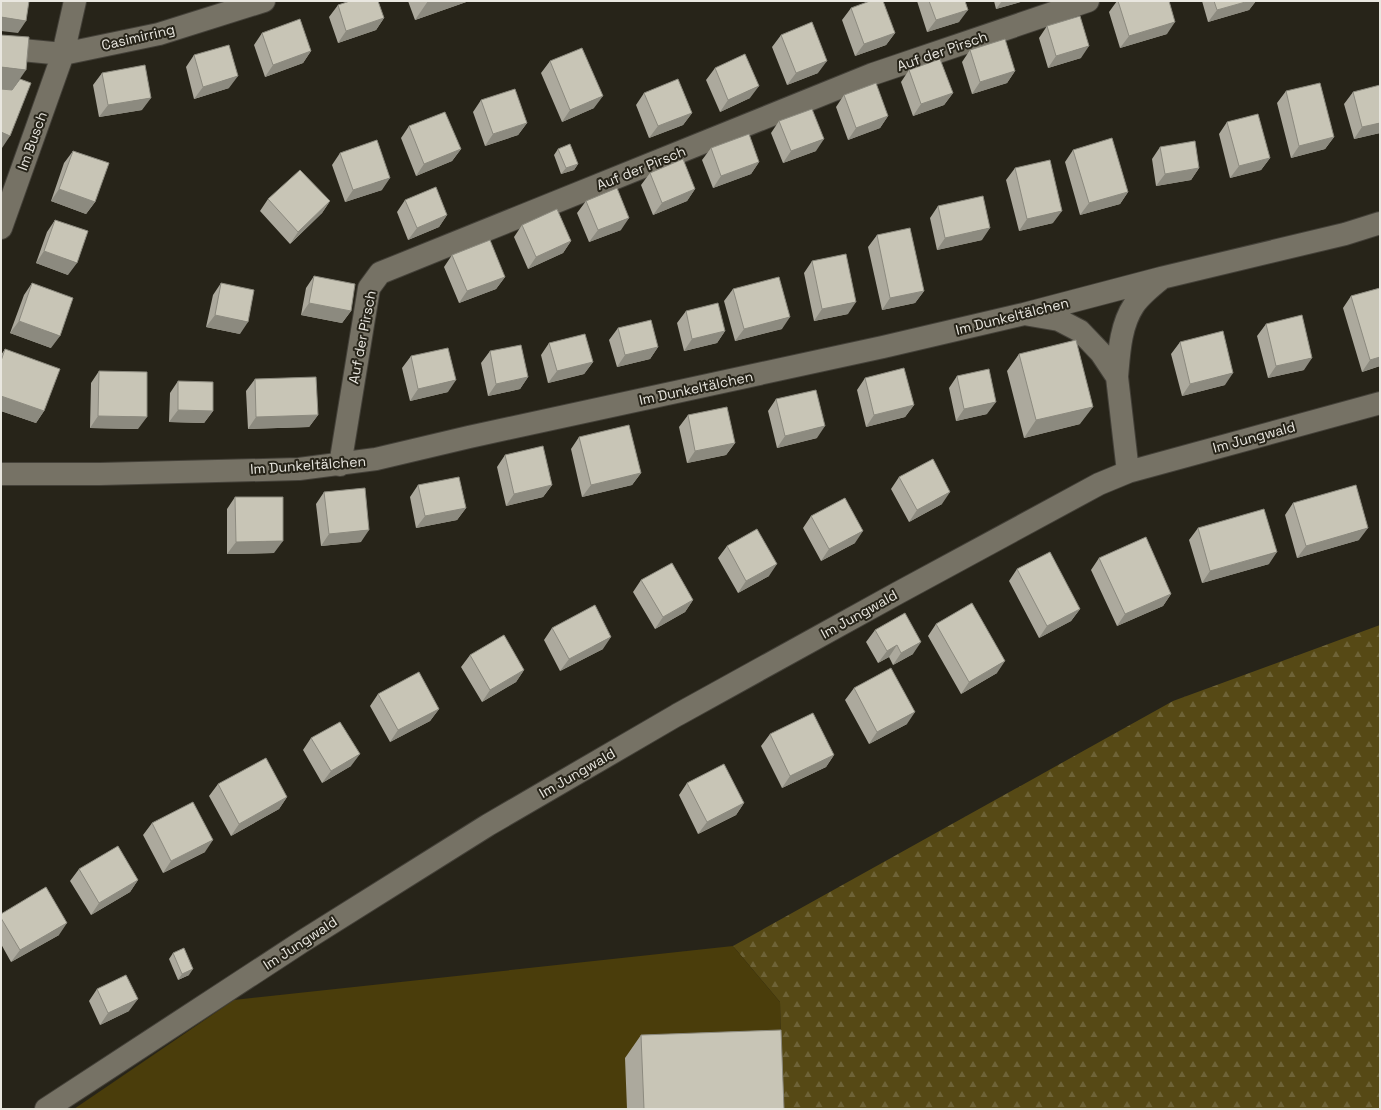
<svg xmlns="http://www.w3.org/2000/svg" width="1381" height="1110" viewBox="0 0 1381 1110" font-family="'Space Grotesk',sans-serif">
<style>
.forest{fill:url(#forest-firs)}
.pitch{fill:#4a3d0b}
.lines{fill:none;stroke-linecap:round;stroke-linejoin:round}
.minor-casing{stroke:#444139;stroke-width:24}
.minor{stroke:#767265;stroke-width:22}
.wall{fill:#aca99d}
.shaded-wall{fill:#8c8a7f}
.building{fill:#c8c5b6;stroke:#8c8a7f}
.labels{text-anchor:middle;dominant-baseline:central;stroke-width:4;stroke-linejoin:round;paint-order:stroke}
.street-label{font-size:14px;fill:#e9e7e0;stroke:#272419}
</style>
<defs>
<pattern id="forest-firs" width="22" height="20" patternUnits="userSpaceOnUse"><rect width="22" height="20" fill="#564915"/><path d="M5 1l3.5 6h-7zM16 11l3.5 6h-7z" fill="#6e6337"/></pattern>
</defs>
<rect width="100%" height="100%" fill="#272419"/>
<path class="forest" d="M1380,625v484h-598l-2,-107 -47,-56 440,-245z"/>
<path class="pitch" d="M733,946l47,56 2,107h-708l160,-109z"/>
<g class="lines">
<g class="minor-casing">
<path id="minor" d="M1,48l62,6 96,-20 105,-33
M1,228l62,-174 12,-53
M1117,377c2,-23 3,-51 17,-72 7,-10 17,-18 27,-26
M340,465l29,-177 11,-15 493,-199 215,-73
M1128,472l252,-69
M1,474h99l199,-5 77,-10 93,-22 414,-90 141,-33 137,-36 184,-44 35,-11
M46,1109l257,-168 185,-116 189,-110 219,-121 203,-110 29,-12 -11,-95 -16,-24 -21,-22 -21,-11 -35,-6"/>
</g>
<use href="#minor" class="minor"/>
</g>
<path class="wall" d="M408,1h61l-54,19z
M917,1h48l-6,21 -32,10z
M994,1h30l-28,8z
M1117,1h52l-2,33 -47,14 -11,-36z
M1202,1h54l-7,9 -41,12z
M338,5l46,13 -8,12 -38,13 -9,-26z
M851,8l44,25 -9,12 -31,11 -13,-36z
M1047,26l34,32 -33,10 -9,-30z
M262,33l49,18 -8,12 -38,14 -11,-32z
M781,35l37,38 -31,12 -15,-38z
M970,50l45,21 -8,12 -35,11 -10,-32z
M194,55l35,33 -35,11 -8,-32z
M550,61l44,47 -32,14 -21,-49z
M715,68l35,30 -30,14 -14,-32z
M909,70l44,23 -9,12 -31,11 -12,-34z
M102,73l40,37 -43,7 -6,-32z
M1286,91l48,46 -9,12 -34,9 -14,-55z
M1353,92l27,41 -26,6 -10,-35z
M644,93l48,20 -9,12 -34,13 -13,-33z
M844,95l44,21 -8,12 -32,12 -12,-33z
M481,100l46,23 -9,12 -33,11 -12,-34z
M779,121l37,30 -33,12 -12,-30z
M1227,122l43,36 -9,12 -31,8 -11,-44z
M409,126l52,23 -9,12 -36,15 -15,-38z
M1160,147l39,21 -8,12 -35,6 -4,-27z
M711,148l48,14 -8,12 -38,14 -11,-28z
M558,149l20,15 -4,6 -13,4 -7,-19z
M1073,150l55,42 -8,12 -40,11 -15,-53z
M73,151l22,51 -9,12 -35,-13 13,-38z
M340,153l42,37 -37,12 -13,-37z
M1015,168l38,55 -34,8 -13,-51z
M650,173l45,16 -8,12 -34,14 -12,-30z
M268,199l62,2 -8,12 -32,31 -30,-33z
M405,200l42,15 -8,12 -31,13 -11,-28z
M586,201l35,29 -32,12 -12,-29z
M938,206l44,34 -45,10 -7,-32z
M55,220l13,55 -32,-12 11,-31z
M522,225l49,16 -8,12 -35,16 -14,-32z
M877,235l47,56 -9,12 -33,7 -14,-63z
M452,255l53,22 -9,12 -37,14 -15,-36z
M812,261l36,53 -34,7 -10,-48z
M314,276l37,35 -9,12 -41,-8 5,-27z
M32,283l19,65 -41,-15 14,-38z
M221,283l19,51 -34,-7 7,-32z
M1380,288v78l-18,6 -19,-64 8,-12z
M733,289l49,40 -47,12 -11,-40z
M686,311l39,20 -8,12 -33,8 -7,-28z
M1266,324l38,46 -36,8 -11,-42z
M618,328l40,19 -8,12 -33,8 -8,-27z
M1180,342l45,43 -43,11 -11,-42z
M549,343l44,19 -9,12 -36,9 -7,-28z
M5,349l39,62 -8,12 -35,-12v-56z
M490,351l38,26 -8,12 -32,7 -7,-33z
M1019,354l61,70 -56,14 -17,-67z
M411,356l37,36 -38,9 -8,-33z
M99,371l39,58 -48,-1 1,-45z
M957,376l30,38 -31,7 -7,-33z
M865,378l49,27 -9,12 -39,10 -9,-37z
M255,379l63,36 -9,12 -61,2 -2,-38z
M178,381l35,30 -9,12 -35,-1 1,-29z
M776,399l41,39 -40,10 -9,-37z
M688,415l47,28 -9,12 -39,8 -8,-36z
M579,437l62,36 -9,12 -50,12 -11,-48z
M505,455l47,30 -9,12 -37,9 -9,-39z
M899,477l43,27 -33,18 -18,-33z
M418,485l48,23 -9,12 -41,8 -6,-31z
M324,492l37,50 -40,4 -5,-42z
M235,497l39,56 -47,1v-45z
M1293,503l66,37 -62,18 -12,-43z
M811,516l44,27 -34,18 -18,-33z
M1198,528l71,36 -67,19 -13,-43z
M727,546l42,30 -31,17 -20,-35z
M1099,558l72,36 -8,12 -46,20 -26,-56z
M1017,569l63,40 -9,12 -32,17 -30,-57z
M641,580l52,20 -8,12 -30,17 -22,-37z
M936,624l61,49 -36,21 -33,-58z
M552,628l51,21 -43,22 -16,-31z
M875,630l38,24 -20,11 -4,-8 -11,6 -12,-21z
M470,655l54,15 -8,12 -34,20 -21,-35z
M854,688l53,36 -38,20 -24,-44z
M378,694l61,15 -9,12 -40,21 -20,-36z
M770,734l64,21 -8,12 -44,21 -21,-42z
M311,738l40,28 -29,17 -19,-33z
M687,783l57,20 -8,12 -38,19 -19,-39z
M218,784l69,13 -8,12 -48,27 -22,-40z
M152,823l53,29 -42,21 -20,-38z
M79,869l59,11 -8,12 -39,23 -21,-34z
M1,914l58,21 -48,27 -10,-18z
M173,953l16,22 -11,5 -9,-21z
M97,989l32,22 -29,14 -11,-24z
M641,1035l143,74h-157l-2,-51z"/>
<path class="shaded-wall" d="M428,1h41l-54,19z
M1002,1h22l-28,8z
M1249,1h7l-7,9 -41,12 9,-12z
M968,10l-9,12 -32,10 9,-12z
M1,17l25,4 -8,12 -17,-2z
M384,18l-8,12 -38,13 8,-12z
M1175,22l-8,12 -47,14 9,-12z
M895,33l-9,12 -31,11 9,-12z
M1089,46l-8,12 -33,10 8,-12z
M311,51l-8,12 -38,14 8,-12z
M827,61l-9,12 -31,12 9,-12z
M1,67l25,3 -22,32 -3,-1z
M1015,71l-8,12 -35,11 8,-12z
M238,76l-9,12 -35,11 9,-12z
M759,86l-9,12 -30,14 8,-12z
M953,93l-9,12 -31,11 8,-12z
M603,96l-9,12 -32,14 8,-12z
M151,98l-9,12 -43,7 9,-12z
M692,113l-9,12 -34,13 9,-12z
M888,116l-8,12 -32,12 8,-12z
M527,123l-9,12 -33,11 8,-12z
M1380,123v10l-26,6 8,-12z
M1,132l9,4 -8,12h-1z
M1334,137l-9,12 -34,9 8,-12z
M824,139l-8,12 -33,12 8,-12z
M461,149l-9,12 -36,15 8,-12z
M1270,158l-9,12 -31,8 9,-12z
M759,162l-8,12 -38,14 8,-12z
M578,164l-4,6 -13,4 5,-6z
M1199,168l-8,12 -35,6 9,-12z
M390,178l-8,12 -37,12 8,-12z
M59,189l36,13 -9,12 -35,-13z
M695,189l-8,12 -34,14 9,-12z
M1128,192l-8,12 -40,11 9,-12z
M330,201l-8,12 -32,31 8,-12z
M1062,211l-9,12 -34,8 8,-12z
M447,215l-8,12 -31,13 9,-12z
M629,218l-8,12 -32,12 9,-12z
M990,228l-8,12 -45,10 8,-12z
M571,241l-8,12 -35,16 8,-12z
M44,251l33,12 -9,12 -32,-12z
M505,277l-9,12 -37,14 8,-12z
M924,291l-9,12 -33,7 8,-12z
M856,302l-8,12 -34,7 8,-12z
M309,303l42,8 -9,12 -41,-8z
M215,315l33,7 -8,12 -34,-7z
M790,317l-8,12 -47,12 9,-12z
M19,321l41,15 -9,12 -41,-15z
M725,331l-8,12 -33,8 8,-12z
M658,347l-8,12 -33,8 8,-12z
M1380,357v9l-18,6 8,-12z
M1312,358l-8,12 -36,8 8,-12z
M593,362l-9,12 -36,9 9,-12z
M1233,373l-8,12 -43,11 8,-12z
M528,377l-8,12 -32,7 8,-12z
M456,380l-8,12 -38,9 8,-12z
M1,396l43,15 -8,12 -35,-12z
M996,402l-9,12 -31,7 8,-12z
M914,405l-9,12 -39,10 8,-12z
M1093,407l-13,17 -56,14 12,-18z
M178,410l35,1 -9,12 -35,-1z
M318,415l-9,12 -61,2 8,-12z
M98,416l49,1 -9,12 -48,-1z
M825,426l-8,12 -40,10 8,-12z
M735,443l-9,12 -39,8 8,-12z
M641,473l-9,12 -50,12 9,-12z
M552,485l-9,12 -37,9 8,-12z
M950,492l-8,12 -33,18 8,-12z
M466,508l-9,12 -41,8 9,-12z
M1368,528l-9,12 -62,18 9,-12z
M369,530l-8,12 -40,4 8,-12z
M863,531l-8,12 -34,18 8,-12z
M283,541l-9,12 -47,1 9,-12z
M1277,552l-8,12 -67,19 8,-12z
M777,564l-8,12 -31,17 8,-12z
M1171,594l-8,12 -46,20 8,-12z
M693,600l-8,12 -30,17 8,-12z
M1080,609l-9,12 -32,17 8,-12z
M611,637l-8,12 -43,22 9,-12z
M921,642l-8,12 -20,11 8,-12z
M897,645l-8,12 -11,6 9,-12z
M1005,661l-8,12 -36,21 8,-12z
M524,670l-8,12 -34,20 8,-12z
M439,709l-9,12 -40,21 8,-12z
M915,712l-8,12 -38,20 8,-12z
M360,754l-9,12 -29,17 9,-12z
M834,755l-8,12 -44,21 8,-12z
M287,797l-8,12 -48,27 8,-12z
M744,803l-8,12 -38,19 9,-12z
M213,840l-8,12 -42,21 8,-12z
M138,880l-8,12 -39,23 8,-12z
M67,923l-8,12 -48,27 9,-12z
M193,969l-4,6 -11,5 4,-6z
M138,999l-9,12 -29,14 8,-12z"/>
<path class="building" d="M1,1h28l-3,20 -25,-4z
M350,1h28l6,17 -38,13 -8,-26z
M870,1h13l12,32 -31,11 -13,-36z
M929,1h36l3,9 -32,10z
M1118,1h51l6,21 -46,14z
M1214,1h35l-32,9z
M1080,16l9,30 -33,10 -9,-30z
M300,19l11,32 -38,14 -11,-32z
M812,22l15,39 -31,12 -15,-38z
M1,35l28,2 -3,33 -25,-3z
M1005,39l10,32 -35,11 -10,-32z
M229,45l9,31 -35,11 -9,-32z
M582,48l21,48 -33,14 -20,-49z
M745,54l14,32 -31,14 -13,-32z
M940,59l13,34 -32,11 -12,-34z
M145,65l6,33 -43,7 -6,-32z
M20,79l11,4 -21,53 -9,-4v-43l11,1z
M678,79l14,34 -34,13 -14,-33z
M876,83l12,33 -32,12 -12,-33z
M1320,83l14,54 -35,9 -13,-55z
M1380,85v38l-18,4 -9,-35z
M515,89l12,34 -34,11 -12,-34z
M812,109l12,30 -33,12 -12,-30z
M445,112l16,37 -37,15 -15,-38z
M1258,114l12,44 -31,8 -12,-44z
M749,134l10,28 -38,14 -10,-28z
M1112,138l16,54 -39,11 -16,-53z
M377,140l13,38 -37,12 -13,-37z
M1195,141l4,27 -34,6 -5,-27z
M570,144l8,20 -12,4 -8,-19z
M73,151l36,12 -14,39 -36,-13z
M683,159l12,30 -33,14 -12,-30z
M1050,160l12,51 -35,8 -12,-51z
M300,170l30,31 -32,31 -30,-33z
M436,187l11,28 -30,13 -12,-28z
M617,188l12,30 -31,12 -12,-29z
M983,196l7,32 -45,10 -7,-32z
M557,209l14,32 -35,16 -14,-32z
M55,220l33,11 -11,32 -33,-12z
M910,228l14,63 -34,7 -13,-63z
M490,240l15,37 -38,14 -15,-36z
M846,254l10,48 -34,7 -10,-48z
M314,276l41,8 -4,27 -42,-8z
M779,277l11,40 -46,12 -11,-40z
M32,283l41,15 -13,38 -41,-15z
M221,283l33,7 -6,32 -33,-7z
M1380,288v69l-10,3 -19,-64z
M718,303l7,28 -33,8 -6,-28z
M1302,315l10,43 -36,8 -10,-42z
M651,320l7,27 -33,8 -7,-27z
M1223,331l10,42 -43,11 -10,-42z
M585,334l8,28 -36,9 -8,-28z
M1076,340l17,67 -57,13 -17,-66z
M521,345l7,32 -32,7 -6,-33z
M448,348l8,32 -38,9 -7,-33z
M5,349l55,20 -16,42 -43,-15v-35z
M904,368l10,37 -40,10 -9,-37z
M989,369l7,33 -32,7 -7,-33z
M99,371l48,1v45l-49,-1z
M316,377l2,38 -62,2 -1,-38z
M178,381l35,1v29l-35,-1z
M816,390l9,36 -40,10 -9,-37z
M727,407l8,36 -40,8 -7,-36z
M629,425l12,48 -50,12 -12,-48z
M543,446l9,39 -38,9 -9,-39z
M933,459l17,33 -33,18 -18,-33z
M459,477l7,31 -41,8 -7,-31z
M1356,485l12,43 -62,18 -13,-43z
M365,488l4,42 -40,4 -5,-42z
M235,497h48v44l-47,1z
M845,498l18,33 -34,18 -18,-33z
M1264,509l13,43 -67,19 -12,-43z
M757,529l20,35 -31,17 -19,-35z
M1146,537l25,57 -46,20 -26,-56z
M1050,552l30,57 -33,17 -30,-57z
M672,563l21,37 -30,17 -22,-37z
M972,603l33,58 -36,21 -33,-58z
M595,605l16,32 -42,22 -17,-31z
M905,613l16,29 -20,11 -4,-8 -10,6 -12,-21z
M504,635l20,35 -34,20 -20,-35z
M891,668l24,44 -38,20 -23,-44z
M419,672l20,37 -41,21 -20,-36z
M813,713l21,42 -44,21 -20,-42z
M340,722l20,32 -29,17 -20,-33z
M266,758l21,39 -48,27 -21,-40z
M724,764l20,39 -37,19 -20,-39z
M193,802l20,38 -42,21 -19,-38z
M118,846l20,34 -39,23 -20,-34z
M46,887l21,36 -47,27 -19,-32v-4z
M184,948l9,21 -11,5 -9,-21z
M126,975l12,24 -30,14 -11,-24z
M781,1030l3,79h-140l-3,-74z"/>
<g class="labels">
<g class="street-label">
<text transform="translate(138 37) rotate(-13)">Casimirring</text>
<text transform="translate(942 51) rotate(-19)">Auf der Pirsch</text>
<text transform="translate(32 141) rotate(-70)">Im Busch</text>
<text transform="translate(641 168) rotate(-22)">Auf der Pirsch</text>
<text transform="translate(1012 316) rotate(-14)">Im Dunkeltälchen</text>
<text transform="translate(362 337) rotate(-79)">Auf der Pirsch</text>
<text transform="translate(696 388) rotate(-12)">Im Dunkeltälchen</text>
<text transform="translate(1254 437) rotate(-15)">Im Jungwald</text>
<text transform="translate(308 465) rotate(-4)">Im Dunkeltälchen</text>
<text transform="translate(859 614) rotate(-29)">Im Jungwald</text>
<text transform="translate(577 773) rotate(-30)">Im Jungwald</text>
<text transform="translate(300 943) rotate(-33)">Im Jungwald</text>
</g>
</g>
<rect width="1381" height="1110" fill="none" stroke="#e9e7e0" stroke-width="4"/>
</svg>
